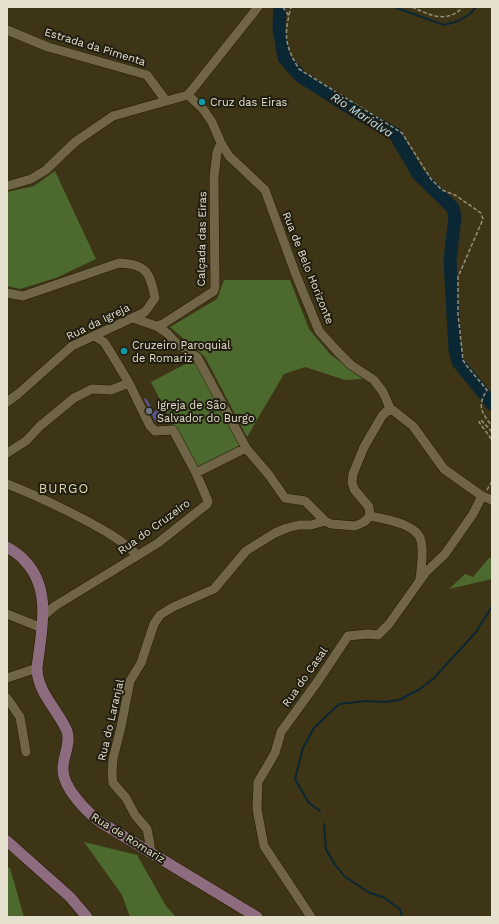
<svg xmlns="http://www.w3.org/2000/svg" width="499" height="924" viewBox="0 0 499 924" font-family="'Work Sans',sans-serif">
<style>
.green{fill:#4c6a2d}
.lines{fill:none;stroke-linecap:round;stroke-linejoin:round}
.stream{stroke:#0a2733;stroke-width:2}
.river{stroke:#0a2733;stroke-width:13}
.building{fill:#595494}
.minor-casing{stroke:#251c00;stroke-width:10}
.major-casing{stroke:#251c00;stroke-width:12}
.path{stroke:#979078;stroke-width:1.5;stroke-dasharray:4 2;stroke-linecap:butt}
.minor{stroke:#706647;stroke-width:9}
.major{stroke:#8d6c7f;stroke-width:11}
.culture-dot{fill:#0f9aa8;stroke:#211d10;stroke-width:1.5}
.worship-dot{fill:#6b7280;stroke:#211d10;stroke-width:1.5}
.labels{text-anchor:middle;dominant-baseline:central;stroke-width:4;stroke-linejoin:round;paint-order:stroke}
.street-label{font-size:11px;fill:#e6e1cf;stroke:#211d10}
.poi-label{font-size:11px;fill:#e6e1cf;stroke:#211d10;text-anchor:start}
.water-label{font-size:12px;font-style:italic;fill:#bae5f9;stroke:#211d10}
.quarter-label{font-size:13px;letter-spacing:1px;fill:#e0d5b2;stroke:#211d10}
</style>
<rect width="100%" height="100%" fill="#3e3516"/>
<path class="green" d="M55,171l41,88 -40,19 -36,11 -13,-3v-94l27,-6z
M224,280h66l19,49 21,25 33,25 -18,1 -40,-13 -21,7 -37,63 -42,-80 -35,-30 47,-28z
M195,359l45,88 -44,22 -45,-87z
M489,558h3v21l-43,10 16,-15 8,3z
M84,842l53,13 29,51 10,11h-46l-8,-22z
M7,867l3,1 14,49h-17z"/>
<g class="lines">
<path class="stream" d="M394,7l50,18 14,-4 12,-7 6,-7
M320,811l-11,-8 -14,-24 8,-31 11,-20 25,-24 27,-3 18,1 15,-2 21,-11 14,-11 42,-46 16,-26
M324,824l2,25 8,14 10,13 26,17 13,4 17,12 2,8"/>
<path class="river" d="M280,7l-1,21 5,30 16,18 58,37 37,21 23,40 35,34 2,9 -5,43 5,90 3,12 34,42"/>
</g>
<path class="building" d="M146,398l8,14 3,-2 5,8 -6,5 -12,-24z"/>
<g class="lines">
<g class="minor-casing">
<path id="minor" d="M7,30l41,17 99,28 19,26
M188,95l15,14 9,13 9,21 8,13 36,34 31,85 23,56 18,20 14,14 23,15 9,12 7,16 23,18 31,43 38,27 10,4
M7,186l24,-7 15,-9 29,-28 38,-26 75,-21 70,-88
M7,293l16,3 96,-33c28,1 31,10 36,35l-10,14 -73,34 -54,48 -11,8
M133,318l23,8 7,-2 51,-33 1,-4 -1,-110 3,-25 4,-9
M156,326l11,7 8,9 22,15 49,91 23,27 16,23 20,3 20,20 6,3 24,2 9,-4 6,-6 -1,-9 -15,-18 -2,-7 1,-8 11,-27 18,-31 8,-8
M7,453l19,-12 14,-15 34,-28 18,-9 19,1 18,-7
M196,473l50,-25
M7,484c26,10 51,22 76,35 19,10 39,21 54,36
M370,516c15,3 48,8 51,25 3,10 0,28 -1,38
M7,614l35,14
M43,616l12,-10 103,-63 49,-39 1,-3 -12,-28 -23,-43 -18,1 -5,-5 -21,-43 -18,-30 -7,-11 -10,-6
M7,678l30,-10
M7,698l13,19 6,35
M150,852v-8l-3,-15 -12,-14 -9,-17 -13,-15 -1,-9 1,-15 8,-32 9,-46 11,-18 13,-39 6,-9 13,-8 41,-18 32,-38 29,-18 12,-5 12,-3h12l14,-4
M311,917l-47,-71 -7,-37 1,-27 17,-29 6,-21 37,-51 30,-45 20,-2 10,1 11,-11 37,-52 19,-18 28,-40 9,-18"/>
</g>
<g class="major-casing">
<path id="major" d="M7,547c6,4 13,8 17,13 29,29 17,72 13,108 0,24 21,42 30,63 4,13 -4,25 -4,37 -1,19 23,43 37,54l157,95
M7,841l63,56 17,20"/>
</g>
<path class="path" d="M283,7l6,9c-6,22 -1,35 10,53l103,64 29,46 11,11 13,5 26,18 2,6 -25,58v37l5,46 3,5 21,25c-10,16 -6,22 5,36
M412,7c18,8 35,17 51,0
M289,15l2,-8
M492,432l-11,-12 -2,2 13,18
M487,490l5,-9"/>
<use href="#minor" class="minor"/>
<use href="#major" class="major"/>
</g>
<g class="culture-dot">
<circle cx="202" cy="102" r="4"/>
<circle cx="124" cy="351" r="4"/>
</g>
<circle class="worship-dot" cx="149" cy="411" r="4"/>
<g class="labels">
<g class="street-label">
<text transform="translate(95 47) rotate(17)">Estrada da Pimenta</text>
<text transform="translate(202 239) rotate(-89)">Calçada das Eiras</text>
<text transform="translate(308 268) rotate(68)">Rua de Belo Horizonte</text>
<text transform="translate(98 322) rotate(-26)">Rua da Igreja</text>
<text transform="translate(154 527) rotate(-36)">Rua do Cruzeiro</text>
<text transform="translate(305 677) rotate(-55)">Rua do Casal</text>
<text transform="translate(111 720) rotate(-77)">Rua do Laranjal</text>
<text transform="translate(128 838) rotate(32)">Rua de Romariz</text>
</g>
<g class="poi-label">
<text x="210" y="102">Cruz das Eiras</text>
<text x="132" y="345">Cruzeiro Paroquial<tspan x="132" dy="13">de Romariz</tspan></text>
<text x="157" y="405">Igreja de São<tspan x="157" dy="13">Salvador do Burgo</tspan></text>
</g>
<g class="water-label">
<text transform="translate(362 115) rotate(33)">Rio Marialva</text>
</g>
<g class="quarter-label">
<text x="64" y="488">BURGO</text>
</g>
</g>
<rect width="499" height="924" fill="none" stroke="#e6e1cf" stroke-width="16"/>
</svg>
